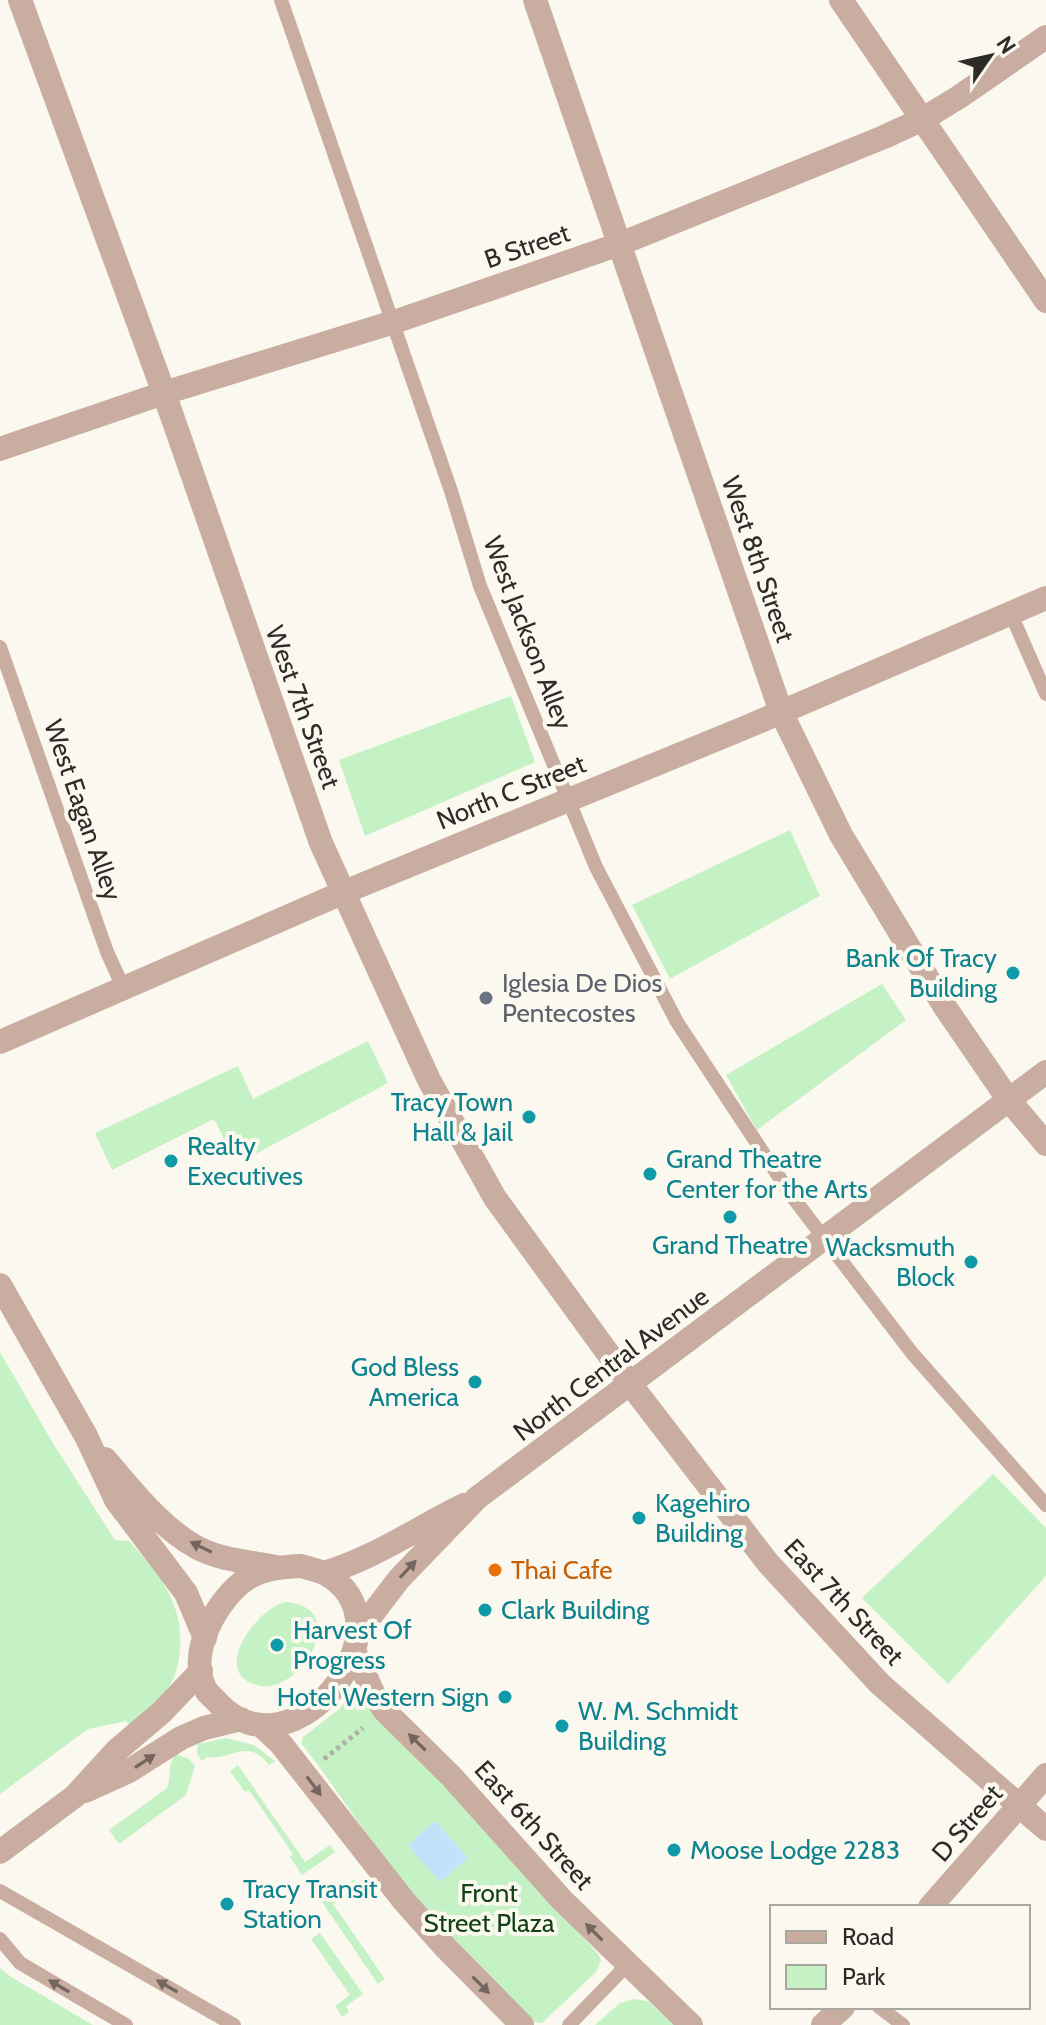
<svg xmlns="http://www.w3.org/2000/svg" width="1046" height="2025" viewBox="0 0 1046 2025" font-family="Cabin,sans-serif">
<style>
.green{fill:#c5f2c4}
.water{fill:#c0e3fb}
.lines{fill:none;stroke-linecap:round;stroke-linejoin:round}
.path{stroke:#b1afa8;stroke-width:5;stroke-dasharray:4 4;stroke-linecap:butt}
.service{stroke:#caada1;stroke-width:14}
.minor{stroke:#caada1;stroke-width:24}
.tertiary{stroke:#caada1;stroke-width:24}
.oneway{fill:#74665f}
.culture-dot{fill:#0f9aa8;stroke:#fbf8ef;stroke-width:3}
.worship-dot{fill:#6b7280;stroke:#fbf8ef;stroke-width:3}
.food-dot{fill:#e8710a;stroke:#fbf8ef;stroke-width:3}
.labels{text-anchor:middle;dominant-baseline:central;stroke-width:8;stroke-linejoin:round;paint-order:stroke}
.street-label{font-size:26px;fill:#2d2c29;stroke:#fbf8ef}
.culture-label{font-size:26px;fill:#0d838f;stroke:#fbf8ef;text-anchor:start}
.worship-label{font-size:26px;fill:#5b616d;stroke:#fbf8ef;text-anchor:start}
.food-label{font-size:26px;fill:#c56008;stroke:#fbf8ef;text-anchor:start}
.park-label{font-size:26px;fill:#124215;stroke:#fbf8ef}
</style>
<rect width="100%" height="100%" fill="#fbf8ef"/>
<path class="green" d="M511,696l24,66 -170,74 -26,-76z
M790,830l30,66 -150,83 -38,-74z
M882,984l24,36 -149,110 -31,-55z
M368,1041l20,42 -144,77 -6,-11 -8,2 -16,-32 -102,51 -17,-37 143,-67 15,33z
M0,1352l54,93 61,95 14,1c30,33 55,62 51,109 -1,14 -5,30 -14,41 -9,13 -25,24 -36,35l-4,-5 -38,8 -88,65z
M993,1474l53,54v48l-98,108 -86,-86z
M285,1602c69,5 15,91 -24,84 -53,-9 -7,-76 24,-84z
M355,1692l22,26 38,36 184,201 2,6 -5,11 -54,51 -9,-1c-50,-52 -104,-101 -146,-159 -29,-40 -55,-81 -86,-120l2,-6 35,-27 12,-16z
M226,1738l28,7 21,16 -6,4c-23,-29 -38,-3 -62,-8l-5,4 -5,-7 1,-10z
M176,1754l13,5 6,7 -9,29 -67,49 -10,-14 57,-41c7,-11 0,-25 10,-35z
M238,1765l67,97 25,-17 5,7 -33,23 -12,-18 3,-3 -44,-64 -4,2 -15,-21z
M354,1879l5,7 -26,18 52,75 -7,5 -56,-82z
M320,1933l43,61 -17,12 3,6 -7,5 -7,-11 15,-11 -39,-56z
M0,1968l11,9 82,48h-93z
M634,1999l13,2 28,24h-80l25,-22z"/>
<path class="water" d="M435,1821l33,37 -28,24 -32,-37z"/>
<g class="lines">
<path class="path" d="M324,1759l39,-31"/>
<path class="service" d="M281,0l170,491 29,95 116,281 81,155 114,173 121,158 134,152
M1011,614l35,80
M0,647l107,305 16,35
M0,1891l234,134
M0,1939l20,24 106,62
M879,2007l24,18
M569,2025l59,-61"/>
<path class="minor" d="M20,0l144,393 157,450 108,237 66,118 136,187 137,178 112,121 166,145
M535,0l246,712 60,123 104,172 63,92 38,45
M0,449l164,-56 230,-71 226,-78 264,-107 39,-18 36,-22 87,-60
M0,1042l342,-149 407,-167 297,-128
M930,1907l116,-132
M823,2025l20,-18"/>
<path class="tertiary" d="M841,0l205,301
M0,1285l86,151 30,64 70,93 19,45
M105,1459c27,31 55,68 91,88 23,13 55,15 80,20
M301,1566c7,2 16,4 23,7 93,49 -29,211 -106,130 -3,-4 -9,-8 -12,-13 -20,-36 11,-92 42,-112 17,-10 34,-11 53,-12z
M324,1573c51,-15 93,-45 140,-68
M360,1630l39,-51 78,-81 569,-426
M354,1650l20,45 11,16 66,65 111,124 129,125
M263,1727l18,17 123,157 40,45 78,79
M85,1791l44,-20 52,-33 23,-10 37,-9
M0,1852l75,-56 41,-45 46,-39 39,-41"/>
</g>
<defs><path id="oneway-solid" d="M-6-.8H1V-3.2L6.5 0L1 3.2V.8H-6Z" transform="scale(2)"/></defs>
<g class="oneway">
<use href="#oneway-solid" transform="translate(201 1547) rotate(-154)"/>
<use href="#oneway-solid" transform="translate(408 1569) rotate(-47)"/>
<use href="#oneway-solid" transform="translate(417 1742) rotate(-136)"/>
<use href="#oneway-solid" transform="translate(145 1761) rotate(-33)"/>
<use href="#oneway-solid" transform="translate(314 1786) rotate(53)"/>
<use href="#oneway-solid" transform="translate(594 1932) rotate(-135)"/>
<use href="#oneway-solid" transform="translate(481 1985) rotate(45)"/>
<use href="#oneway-solid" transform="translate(59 1986) rotate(-150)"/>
<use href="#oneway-solid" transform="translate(167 1986) rotate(-150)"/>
</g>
<g class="culture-dot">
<circle cx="1013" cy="973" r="8"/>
<circle cx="529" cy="1117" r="8"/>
<circle cx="171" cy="1161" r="8"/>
<circle cx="650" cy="1174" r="8"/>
<circle cx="730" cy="1217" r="8"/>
<circle cx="971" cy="1262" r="8"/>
<circle cx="475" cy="1382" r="8"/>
<circle cx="639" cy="1518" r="8"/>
<circle cx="485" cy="1610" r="8"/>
<circle cx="277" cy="1645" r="8"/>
<circle cx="505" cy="1697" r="8"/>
<circle cx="562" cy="1726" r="8"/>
<circle cx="674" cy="1850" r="8"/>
<circle cx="227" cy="1904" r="8"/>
</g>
<circle class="worship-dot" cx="486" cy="998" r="8"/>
<circle class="food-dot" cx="495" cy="1570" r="8"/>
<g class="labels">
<g class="street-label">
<text transform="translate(527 246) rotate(-19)">B Street</text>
<text transform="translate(758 559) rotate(71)">West 8th Street</text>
<text transform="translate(528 633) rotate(69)">West Jackson Alley</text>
<text transform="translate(303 707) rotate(70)">West 7th Street</text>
<text transform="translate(511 792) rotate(-22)">North C Street</text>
<text transform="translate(83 810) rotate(71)">West Eagan Alley</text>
<text transform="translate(611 1364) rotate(-37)">North Central Avenue</text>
<text transform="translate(844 1602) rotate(47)">East 7th Street</text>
<text transform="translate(967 1823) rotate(-49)">D Street</text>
<text transform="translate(534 1825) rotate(48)">East 6th Street</text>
</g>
<g class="culture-label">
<text x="997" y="958" text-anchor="end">Bank Of Tracy<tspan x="997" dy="30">Building</tspan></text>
<text x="513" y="1102" text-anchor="end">Tracy Town<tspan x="513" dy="30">Hall &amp; Jail</tspan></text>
<text x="187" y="1146">Realty<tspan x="187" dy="30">Executives</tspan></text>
<text x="666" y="1159">Grand Theatre<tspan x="666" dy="30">Center for the Arts</tspan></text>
<text x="730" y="1245" text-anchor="middle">Grand Theatre</text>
<text x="955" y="1247" text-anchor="end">Wacksmuth<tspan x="955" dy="30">Block</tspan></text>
<text x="459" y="1367" text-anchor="end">God Bless<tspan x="459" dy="30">America</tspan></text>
<text x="655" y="1503">Kagehiro<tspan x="655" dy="30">Building</tspan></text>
<text x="501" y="1610">Clark Building</text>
<text x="293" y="1630">Harvest Of<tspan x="293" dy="30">Progress</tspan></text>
<text x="489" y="1697" text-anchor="end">Hotel Western Sign</text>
<text x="578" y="1711">W. M. Schmidt<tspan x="578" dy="30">Building</tspan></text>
<text x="690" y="1850">Moose Lodge 2283</text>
<text x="243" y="1889">Tracy Transit<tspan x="243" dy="30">Station</tspan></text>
</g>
<g class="worship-label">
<text x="502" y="983">Iglesia De Dios<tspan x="502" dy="30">Pentecostes</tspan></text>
</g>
<g class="food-label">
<text x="511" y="1570">Thai Cafe</text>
</g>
<g class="park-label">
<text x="489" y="1893">Front<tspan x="489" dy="30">Street Plaza</tspan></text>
</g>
</g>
<rect x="770" y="1905" width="260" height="104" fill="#fbf8ef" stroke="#a9a6a0" stroke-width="2"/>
<rect x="786" y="1931" width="40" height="12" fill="#caada1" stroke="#a9a6a0" stroke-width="2"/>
<text x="842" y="1945" font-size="24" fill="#2d2c29">Road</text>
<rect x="786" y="1965" width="40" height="24" fill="#c5f2c4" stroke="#a9a6a0" stroke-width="2"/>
<text x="842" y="1985" font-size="24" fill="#2d2c29">Park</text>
<g transform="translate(990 56) rotate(56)" stroke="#fbf8ef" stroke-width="6" paint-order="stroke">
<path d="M0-6L14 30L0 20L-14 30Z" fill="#2d2c29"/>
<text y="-12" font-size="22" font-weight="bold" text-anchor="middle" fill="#2d2c29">N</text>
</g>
</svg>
